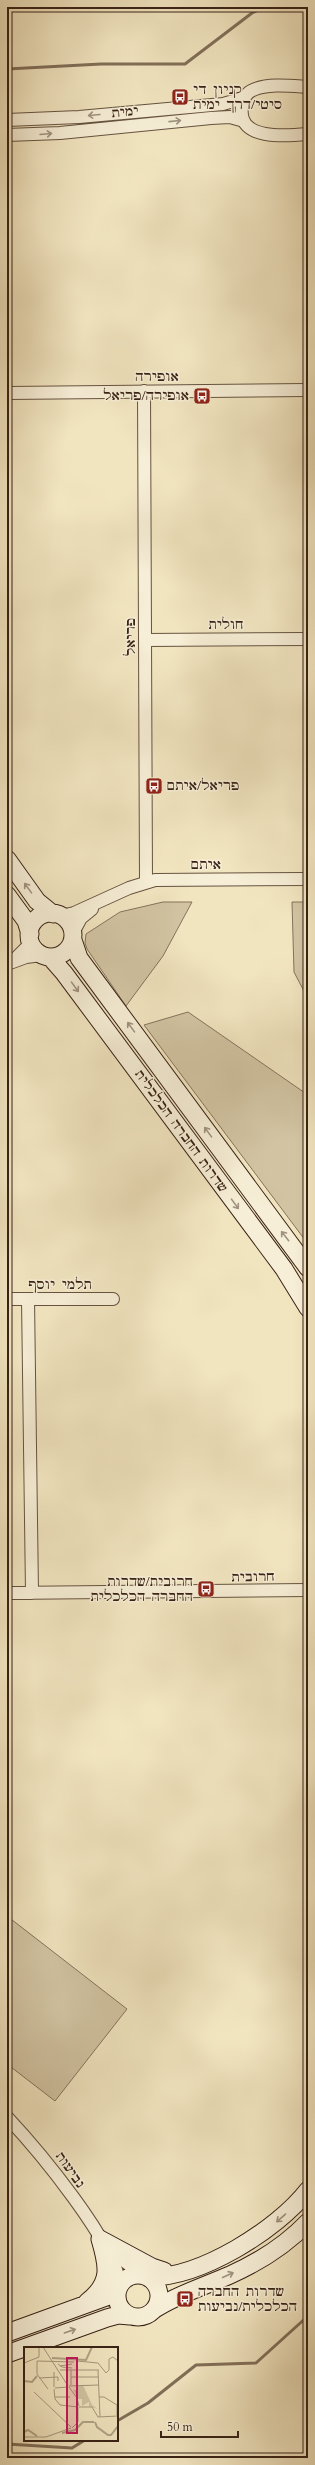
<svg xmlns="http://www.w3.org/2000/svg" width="315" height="2465" viewBox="0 0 315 2465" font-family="Cardo,'Frank Ruhl Libre',serif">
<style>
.green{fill:#d2c4a3;stroke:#85735c}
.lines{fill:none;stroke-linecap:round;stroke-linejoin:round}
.stream{stroke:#816f59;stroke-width:3}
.street-casing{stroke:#665340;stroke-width:14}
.secondary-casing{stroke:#382216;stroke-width:19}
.street{stroke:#f6eed6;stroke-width:12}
.secondary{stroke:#f6eed6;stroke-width:17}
.oneway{stroke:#a09280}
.labels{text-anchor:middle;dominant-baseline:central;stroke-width:3;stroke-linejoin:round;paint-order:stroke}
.poi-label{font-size:13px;fill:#382216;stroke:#f6eed6;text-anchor:start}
.street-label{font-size:13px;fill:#382216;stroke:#f6eed6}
.inset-river{fill:none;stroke:#b2a386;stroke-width:2}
.inset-road{fill:none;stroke:#a7977c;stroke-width:1}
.view{fill:#c2185b;fill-opacity:0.15;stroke:#c2185b;stroke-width:2}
.inset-edge{fill:none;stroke:#382216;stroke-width:2}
</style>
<rect width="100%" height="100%" fill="#f1e5c0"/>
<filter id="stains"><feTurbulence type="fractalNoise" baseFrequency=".005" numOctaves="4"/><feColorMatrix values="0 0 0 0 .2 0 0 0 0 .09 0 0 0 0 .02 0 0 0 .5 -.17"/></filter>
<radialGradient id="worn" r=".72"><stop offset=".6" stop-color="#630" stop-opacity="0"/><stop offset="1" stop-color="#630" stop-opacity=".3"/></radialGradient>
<path class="green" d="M163,902h29l-29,54 -37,50 -39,-57 -2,-6 1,-9 34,-22z
M292,902h16v97l-14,-27z
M188,1012l120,83v149l-164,-219z
M7,1916l120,93 -72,92 -48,-37z"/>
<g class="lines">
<path class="stream" d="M7,69l94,-5h84l67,-51 13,-6
M117,2421l31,-18 48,-38 60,-2 52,-47
M7,2444l65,4 13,-8"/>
<g class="street-casing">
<path id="street" d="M308,87c-16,-1 -40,-4 -55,3 -8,3 -10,10 -11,17 -5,34 45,29 66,27
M7,120l72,-3 144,-13 21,-6
M7,135l53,-2 151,-15 19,-1 14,4
M144,391l2,491
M7,393l301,-3
M145,640l163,-1
M61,916l13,-3 55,-25 26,-8 153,-1
M73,933l8,-15 11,-9
M15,959l16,-16
M7,964l19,-7 16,-2
M7,1299h106
M28,1299l4,294
M7,1593l301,-3
M7,2117c31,33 108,125 113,168
M113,2252l29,23"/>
</g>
<g class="secondary-casing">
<path id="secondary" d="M7,859l30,42 16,13
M7,895l19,26 4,13
M29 935a22 22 0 1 1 44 0a22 22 0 1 1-44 0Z
M73,940l6,18 229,310
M50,957l14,16 220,296 24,39
M100,2239l52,28 12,4
M117 2296a21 21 0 1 1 42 0a21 21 0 1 1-42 0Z
M149,2277c51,1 128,-47 159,-87
M87,2302c25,-19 21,-36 13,-63
M155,2309c23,-15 50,-23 75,-34 29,-13 56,-30 78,-53
M7,2333l110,-40
M7,2354l100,-36 11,-3 12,1"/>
</g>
<use href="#street" class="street"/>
<use href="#secondary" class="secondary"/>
</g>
<defs><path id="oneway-shaft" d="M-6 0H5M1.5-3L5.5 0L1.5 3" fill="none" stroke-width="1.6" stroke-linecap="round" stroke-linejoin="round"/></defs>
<g class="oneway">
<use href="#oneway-shaft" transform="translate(94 115) rotate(175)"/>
<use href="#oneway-shaft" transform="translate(175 121) rotate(-6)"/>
<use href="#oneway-shaft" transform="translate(46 134) rotate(-5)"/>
<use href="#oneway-shaft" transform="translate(28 888) rotate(-126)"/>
<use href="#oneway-shaft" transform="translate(75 987) rotate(54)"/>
<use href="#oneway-shaft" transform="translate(131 1027) rotate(-126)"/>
<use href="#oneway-shaft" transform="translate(208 1132) rotate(-126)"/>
<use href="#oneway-shaft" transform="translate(235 1204) rotate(54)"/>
<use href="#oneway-shaft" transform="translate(285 1236) rotate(-128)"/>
<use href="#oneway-shaft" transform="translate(281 2218) rotate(139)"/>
<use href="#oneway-shaft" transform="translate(228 2275) rotate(-24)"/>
<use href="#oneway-shaft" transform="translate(70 2331) rotate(-19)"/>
</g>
<defs>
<g id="bus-square" transform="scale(0.9)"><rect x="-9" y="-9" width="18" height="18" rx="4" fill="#8f2418" stroke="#f6eed6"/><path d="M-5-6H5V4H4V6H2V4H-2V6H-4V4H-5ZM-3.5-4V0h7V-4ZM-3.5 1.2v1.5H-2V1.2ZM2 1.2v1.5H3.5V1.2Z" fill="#fff"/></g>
</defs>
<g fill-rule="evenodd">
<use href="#bus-square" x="180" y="97"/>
<use href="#bus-square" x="202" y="396"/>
<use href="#bus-square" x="154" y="786"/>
<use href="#bus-square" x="206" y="1589"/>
<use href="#bus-square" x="185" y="2299"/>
</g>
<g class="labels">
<g class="poi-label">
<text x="193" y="90">קניון די<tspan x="193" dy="15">סיטי/דרך ימית</tspan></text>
<text x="189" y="396" text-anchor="end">אופירה/פריאל</text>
<text x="167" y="786">פריאל/איתם</text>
<text x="193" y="1582" text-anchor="end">חרובית/שדרות<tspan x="193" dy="15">החברה הכלכלית</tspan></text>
<text x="198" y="2292">שדרות החברה<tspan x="198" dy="15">הכלכלית/נביעות</tspan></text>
</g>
<g class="street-label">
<text transform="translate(125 112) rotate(-6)">ימית</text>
<text x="157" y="377">אופירה</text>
<text x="226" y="625">חולית</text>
<text transform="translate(131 637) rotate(-90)">פריאל</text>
<text x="206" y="865">איתם</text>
<text transform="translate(181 1131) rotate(54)">שדרות החברה הכלכלית</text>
<text x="60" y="1285">תלמי יוסף</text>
<text transform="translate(253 1577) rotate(-1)">חרובית</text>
<text transform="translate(70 2170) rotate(55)">נביעות</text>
</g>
</g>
<g transform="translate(24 2347)">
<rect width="94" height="94" fill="#f1e5c0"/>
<path d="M52,38h7l9,20 6,4 -9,-3v-4l-7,4v-7h-4l-5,-10 5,2z" fill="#d2c4a3"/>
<path class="inset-river" d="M28,11l34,2 6,-13M0,34l8,1 5,-6M71,75l2,5 11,8h3l7,-9M0,85l4,-2 9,6M38,86l13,-3 8,-8h11"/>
<path class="inset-road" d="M19,0l25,39M53,14l21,2 8,10 3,-3v-11l4,-2 5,4M0,16l15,-6v-10M34,17l4,3 10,1M36,19l12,-2M36,23h39M47,23v15M74,23l2,47M30,25v15M47,30h27M15,31l19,-1v4M45,39l30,-1M45,40l8,11 2,8M31,41l13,-1M24,42l-11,-15v-13l37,1M30,42l1,10 5,6 18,2M10,45l37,35M31,50h15M75,50h5l13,8v10M55,60h13l6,10 20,-1M48,81l6,-6v-15M0,90h22l25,-9"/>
<path class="view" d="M43,11h10v75h-10z"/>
<rect width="94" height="94" class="inset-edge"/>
</g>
<rect width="315" height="2465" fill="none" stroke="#f1e5c0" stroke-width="24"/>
<rect x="8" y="8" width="299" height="2449" fill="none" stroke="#382216" stroke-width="2"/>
<rect x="12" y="12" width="291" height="2441" fill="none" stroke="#382216"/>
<path d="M161 2431v6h77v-6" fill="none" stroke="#382216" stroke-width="2"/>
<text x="167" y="2431" font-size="12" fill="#382216" stroke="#f6eed6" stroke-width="3" paint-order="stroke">50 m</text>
<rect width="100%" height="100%" filter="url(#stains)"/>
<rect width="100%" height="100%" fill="url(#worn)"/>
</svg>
